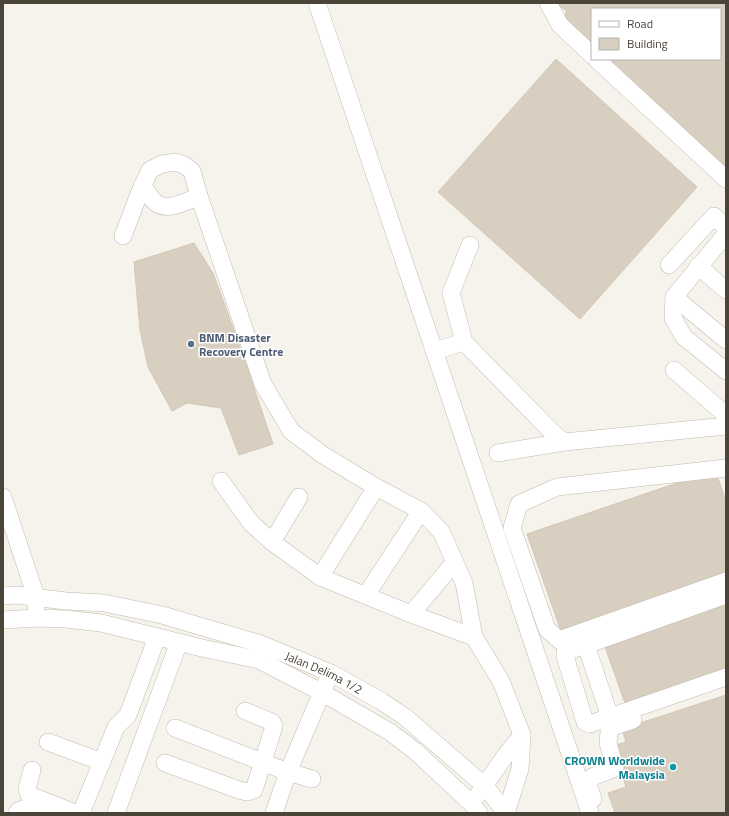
<svg xmlns="http://www.w3.org/2000/svg" width="729" height="816" viewBox="0 0 729 816" font-family="'Titillium Web',sans-serif">
<style>
.building{fill:#d8cfc1;stroke:#d3c7b4}
.lines{fill:none;stroke-linecap:round;stroke-linejoin:round}
.minor-casing{stroke:#c2bbae;stroke-width:18}
.minor{stroke:#fff;stroke-width:17}
.service-dot{fill:#5c6f8a;stroke:#fff;stroke-width:1.5}
.culture-dot{fill:#0f9aa8;stroke:#fff;stroke-width:1.5}
.labels{text-anchor:middle;dominant-baseline:central;stroke-width:3;stroke-linejoin:round;paint-order:stroke}
.service-label{font-size:12px;font-weight:bold;fill:#4e5e75;stroke:#fff;text-anchor:start}
.street-label{font-size:12px;fill:#4b4439;stroke:#fff}
.culture-label{font-size:12px;font-weight:bold;fill:#0d838f;stroke:#fff;text-anchor:end}
</style>
<rect width="100%" height="100%" fill="#f6f3ec"/>
<path class="building" d="M557,3h169v165l-124,-109h118v-50h-128v41l-33,-29 8,-9z
M556,59l141,128 -117,132 -142,-127z
M194,243l19,30 31,85 29,86 -34,11 -18,-47 -34,-5 -15,8 -24,-44 -8,-37 -6,-68z
M715,470l11,31v74l-165,56 -34,-97z
M726,603v66l-101,34 -21,-59z
M726,695v118h-111l-7,-20 18,-6 -13,-41 13,-4 -4,-13z"/>
<g class="lines">
<g class="minor-casing">
<g id="minor">
<path d="M317,3l273,810"/>
<path d="M548,3l12,22 32,30"/>
<path d="M596,59l130,120"/>
<path d="M142,186c5,5 9,13 14,17 12,9 31,-2 43,-7"/>
<path d="M726,234l-52,63 -1,21 11,19 42,34"/>
<path d="M123,236l16,-42 11,-24 12,-6 14,-2 8,3 8,6 7,25 64,188 28,47 32,24 53,32 45,24 11,11 10,11 22,50 10,54 27,44 21,54 -2,34 -14,44"/>
<path d="M470,245l-19,48 13,49 87,89 13,11"/>
<path d="M669,265l45,-49 12,12"/>
<path d="M698,266l28,24"/>
<path d="M674,297l52,43"/>
<path d="M434,351l30,-9"/>
<path d="M674,370l52,45"/>
<path d="M498,453l66,-11 162,-16"/>
<path d="M726,468l-169,19 -38,17 -7,24 35,101 12,11 167,-59"/>
<path d="M221,481l30,42 21,19 48,35 91,37 63,23"/>
<path d="M3,497l33,100v10"/>
<path d="M272,542l27,-45"/>
<path d="M320,577l56,-90"/>
<path d="M366,595l55,-84"/>
<path d="M726,595l-140,50 24,72 116,-40"/>
<path id="s1" d="M3,596l13,-1 50,6 38,2 58,12 99,29 70,29 50,28 24,16 80,69 21,27"/>
<path d="M411,614l43,-51"/>
<path d="M3,620l33,-2 30,1 35,4 101,25 57,12 62,32 69,40 25,19 56,52 8,10"/>
<path d="M586,645l-21,7v4l20,66 5,2 20,-7"/>
<path d="M175,728l113,44 -14,41"/>
<path d="M48,742l54,20"/>
<path d="M165,763l74,27 8,2 7,-2 20,-64 -2,-4 -27,-11"/>
<path d="M32,770l-5,19 2,6 46,18"/>
<path d="M312,779l-24,-7 38,-89"/>
<path d="M478,795l27,-39 17,-21"/>
<path d="M593,799l-5,-15 4,-7 23,-9 -7,-25 1,-12 6,-5 18,-6"/>
<path d="M17,813l1,-2 8,-3 16,5"/>
<path d="M81,813l35,-86 12,-12 29,-78"/>
<path d="M116,813l63,-171"/>
</g>
</g>
<use href="#minor" class="minor"/>
</g>
<circle class="service-dot" cx="191" cy="344" r="4"/>
<circle class="culture-dot" cx="673" cy="767" r="4"/>
<g class="labels">
<g class="service-label">
<text x="199" y="337">BNM Disaster<tspan x="199" dy="14">Recovery Centre</tspan></text>
</g>
<g class="street-label">
<text stroke="none"><textPath href="#s1" startOffset="333">Jalan Delima 1/2</textPath></text>
</g>
<g class="culture-label">
<text x="665" y="760">CROWN Worldwide<tspan x="665" dy="14">Malaysia</tspan></text>
</g>
</g>
<rect width="729" height="816" fill="none" stroke="#4b4439" stroke-width="8"/>
<rect x="591" y="8" width="130" height="52" fill="#ffffff" stroke="#b7b4b0"/>
<rect x="599" y="21" width="20" height="6" fill="#ffffff" stroke="#b7b4b0"/>
<text x="627" y="28" font-size="12" fill="#4b4439">Road</text>
<rect x="599" y="38" width="20" height="12" fill="#d8cfc1" stroke="#b7b4b0"/>
<text x="627" y="48" font-size="12" fill="#4b4439">Building</text>
</svg>
